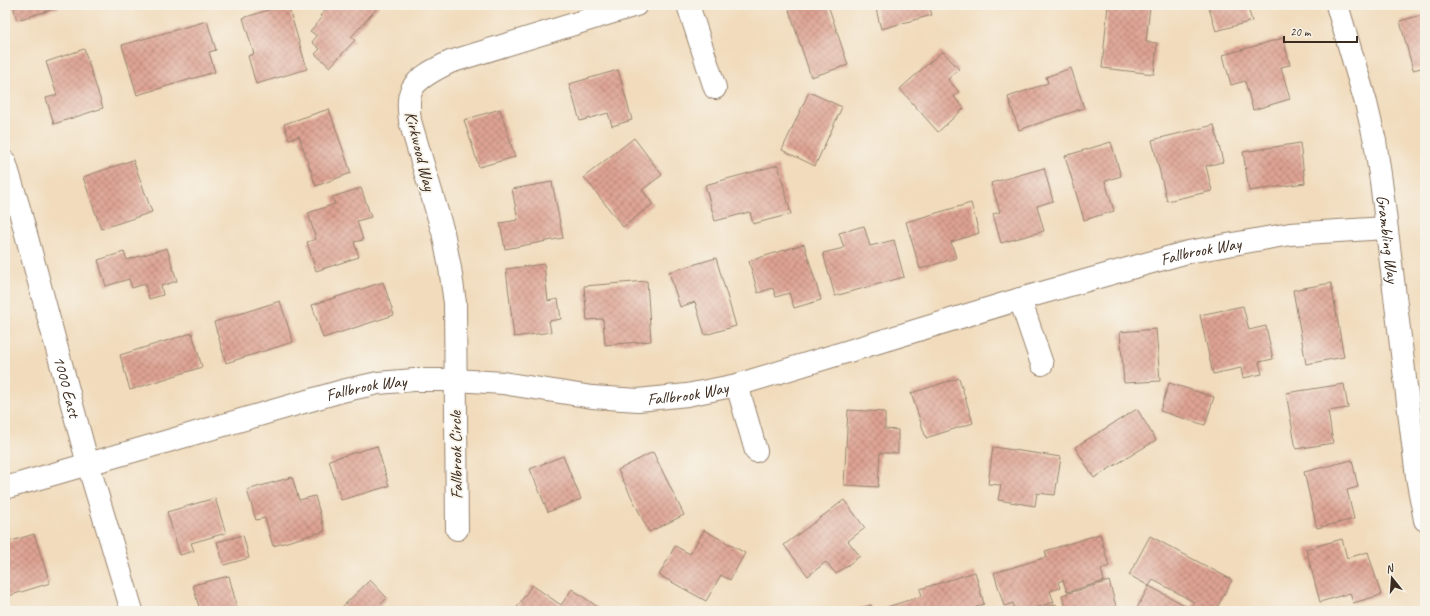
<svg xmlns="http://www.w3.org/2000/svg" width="1430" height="616" viewBox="0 0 1430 616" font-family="Caveat,sans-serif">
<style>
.building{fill:url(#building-cross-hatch)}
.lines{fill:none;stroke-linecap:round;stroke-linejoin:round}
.minor-casing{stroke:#96826d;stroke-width:24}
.tertiary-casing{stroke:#96826d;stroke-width:24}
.minor{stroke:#fff;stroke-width:22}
.tertiary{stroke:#fff;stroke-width:22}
.labels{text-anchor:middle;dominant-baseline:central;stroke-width:3.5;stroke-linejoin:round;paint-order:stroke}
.street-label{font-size:17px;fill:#3b2a1e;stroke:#f7f3e8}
</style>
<defs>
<pattern id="building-cross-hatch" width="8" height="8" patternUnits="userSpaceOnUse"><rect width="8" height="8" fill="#dea393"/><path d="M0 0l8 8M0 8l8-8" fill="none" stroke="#b58577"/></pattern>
</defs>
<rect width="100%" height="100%" fill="#f7f3e8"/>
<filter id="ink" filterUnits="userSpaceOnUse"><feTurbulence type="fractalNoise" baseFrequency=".025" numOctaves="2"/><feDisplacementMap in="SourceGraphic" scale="8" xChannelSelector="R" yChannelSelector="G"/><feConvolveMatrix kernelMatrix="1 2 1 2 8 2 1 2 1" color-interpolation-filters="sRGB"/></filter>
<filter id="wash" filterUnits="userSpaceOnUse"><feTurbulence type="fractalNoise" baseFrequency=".012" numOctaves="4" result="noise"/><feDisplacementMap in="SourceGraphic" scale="16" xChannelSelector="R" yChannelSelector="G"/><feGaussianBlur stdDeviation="0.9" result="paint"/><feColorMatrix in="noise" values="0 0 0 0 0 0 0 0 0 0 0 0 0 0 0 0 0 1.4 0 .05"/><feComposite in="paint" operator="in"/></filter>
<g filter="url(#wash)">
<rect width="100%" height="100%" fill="#f1dbbc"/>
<g id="blocks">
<path class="building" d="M13,5h47l1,2 -44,13z
M284,5h4l19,64 -51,15 -8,-28 6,-2 -11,-36z
M330,5h50l-29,32 4,3 -25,27 -15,-13 5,-5 -8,-7 5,-6 -7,-5 12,-13 -2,-2z
M805,5h23l20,60 -37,12 -22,-67z
M875,5h54l3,10 -51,14z
M1108,5l42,1 -4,36 11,1 -3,31 -52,-6z
M1208,5h39l5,16 -36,10z
M1425,14v53l-12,3 -13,-49z
M207,21l9,29 -7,2 6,20 -78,23 -15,-50z
M1283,38l7,27 -9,2 9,32 -37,11 -8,-29 -14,4 -8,-30z
M84,49l19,59 -49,16 -8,-26 11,-3 -11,-33z
M942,51l17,18 -11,10 11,13 -5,5 10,11 -26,24 -38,-43z
M1071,68l13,40 -65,22 -11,-33 40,-14 -2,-6z
M618,70l14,50 -20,6 -4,-13 -28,8 -11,-37z
M809,92l33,15 -27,59 -33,-16z
M329,109l22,64 -35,13 -17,-50 -10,3 -5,-15z
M500,109l15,48 -36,10 -15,-47z
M1214,125l9,37 -17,4 6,25 -45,10 -15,-61z
M634,138l28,37 -20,15 11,14 -30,23 -39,-50z
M1111,142l10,34 -16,5 9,30 -30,9 -19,-64z
M1300,143l5,40 -56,8 -6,-39z
M133,160l19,52 -51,17 -18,-52z
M778,165l13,49 -38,10 -3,-12 -35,9 -10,-36z
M1044,168l9,33 -16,5 7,25 -43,12 -8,-29 7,-2 -9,-29z
M552,182l11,56 -58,11 -5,-26 18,-3 -6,-31z
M361,188l10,29 -14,4 6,19 -9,2 5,15 -43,14 -9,-29 9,-3 -8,-26 27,-9 -3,-7z
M971,203l8,30 -28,9 5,16 -36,11 -14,-47z
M864,226l6,20 24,-6 10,37 -69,19 -12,-43 21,-5 -5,-15z
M804,244l17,56 -27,8 -5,-15 -13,4 -3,-9 -15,5 -9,-32z
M167,248l10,33 -16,5 2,9 -14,4 -4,-15 -13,4 -3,-9 -23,7 -8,-26 26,-8 3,8z
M716,258l20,68 -31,9 -10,-33 -15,5 -11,-35z
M544,264l4,37 10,-2 3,20 -12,2 2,11 -37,5 -8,-68z
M647,281l4,60 -46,4 -2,-26 -16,1 -3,-34z
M383,282l11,33 -71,23 -11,-33z
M1331,283l13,74 -38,7 -13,-74z
M280,301l13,41 -67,21 -12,-41z
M1243,306l6,24 17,-4 7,33 -14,3 3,12 -19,4 -2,-10 -28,6 -13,-59z
M1156,329l4,52 -36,2 -4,-51z
M192,333l10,34 -72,23 -10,-35z
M959,378l14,45 -47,15 -15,-45z
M1169,383l45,14 -9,28 -45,-14z
M1344,384l4,24 -20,3 5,32 -37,6 -10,-56z
M1137,409l19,31 -62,38 -19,-31z
M848,410l37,2v17l13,1v23h-18l-2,34 -34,-2z
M377,446l12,40 -48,14 -12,-40z
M993,447l68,10 -6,38 -18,-2 -2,13 -37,-6 3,-15 -13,-1z
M653,452l31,63 -35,17 -31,-62z
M563,456l18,43 -33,13 -18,-43z
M1352,460l6,27 -11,3 7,29 -37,9 -13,-56z
M292,477l7,23 16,-4 10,35 -52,15 -8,-28 -9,2 -9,-30z
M215,498l11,35 -35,10 3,8 -14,4 -13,-43z
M844,500l21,28 -17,13 12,15 -24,18 -10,-12 -18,14 -24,-31z
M704,530l41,23 -15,27 -9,-5 -15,26 -47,-26 16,-29 15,8z
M34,534l16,49 -45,14v-54z
M1100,534l9,32 -8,3 3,12 -37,11 -4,-12 -5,2 2,6 -10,3 4,11 -29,9h-10l-2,-8 -9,3 -10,-33 53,-16 -2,-6z
M243,535l6,23 -25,7 -7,-23z
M1150,536l82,44 -17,31h-18l-6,-3 3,-6 -20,-11 -21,-11 -4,6 -20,-11z
M1342,539l5,19 21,-6 13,43 -28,8 -3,-10 -30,9 -14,-53z
M975,572l9,32 -8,3 1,4h-103l48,-15 -2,-7z
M229,576l9,35h-38l-7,-26z
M370,580l17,18 -13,13h-36z
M1109,581l7,25 -17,5h-32l-5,-16z
M532,585l29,20 11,-16 30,21 -83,1 -3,-2z
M1149,586l43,23 -1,2h-53l-2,-1z
M1056,604l2,7h-25z
M871,605l1,6h-21z"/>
</g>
</g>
<g filter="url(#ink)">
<use href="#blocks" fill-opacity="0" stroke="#96826d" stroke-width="1"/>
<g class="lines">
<g class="minor-casing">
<g id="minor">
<path d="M688,5l27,83"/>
<path id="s1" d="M1337,5l29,98 9,38 6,40 36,296 8,43"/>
<path d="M1020,299l22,65"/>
<path d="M737,385l19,66"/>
<path id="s2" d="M5,488l337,-97 36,-8 36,-3h41l48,3 89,14 46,3 49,-5 50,-10 283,-86 168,-47 102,-18 96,-6"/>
<path d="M457,529l-2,-226 -5,-35 -7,-36 -33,-111c-1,-10 -3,-22 2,-32 6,-12 26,-21 38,-27l186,-57"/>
</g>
</g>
<g class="tertiary-casing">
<g id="tertiary">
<path id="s3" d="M5,162l14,46 69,256 44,147"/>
</g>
</g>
<use href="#minor" class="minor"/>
<use href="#tertiary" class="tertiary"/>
</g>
</g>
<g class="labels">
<g class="street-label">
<text transform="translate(420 151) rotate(76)">Kirkwood Way</text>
<text stroke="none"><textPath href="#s1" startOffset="240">Grambling Way</textPath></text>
<text stroke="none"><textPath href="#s2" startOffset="1232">Fallbrook Way</textPath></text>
<text stroke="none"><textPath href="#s3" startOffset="233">1000 East</textPath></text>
<text stroke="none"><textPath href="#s2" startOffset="375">Fallbrook Way</textPath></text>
<text stroke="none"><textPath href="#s2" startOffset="699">Fallbrook Way</textPath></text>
<text transform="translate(456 455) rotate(-91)">Fallbrook Circle</text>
</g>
</g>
<rect width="1430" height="616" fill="none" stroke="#f7f3e8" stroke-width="20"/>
<g transform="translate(1392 578) rotate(343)" stroke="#f7f3e8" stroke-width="3" paint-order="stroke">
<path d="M0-3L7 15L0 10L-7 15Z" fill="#3b2a1e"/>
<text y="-6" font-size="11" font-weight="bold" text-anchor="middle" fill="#3b2a1e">N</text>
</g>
<path d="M1284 36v6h73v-6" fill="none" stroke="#3b2a1e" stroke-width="2"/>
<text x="1290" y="36" font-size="12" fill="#3b2a1e" stroke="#f7f3e8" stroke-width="3" paint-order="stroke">20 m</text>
</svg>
